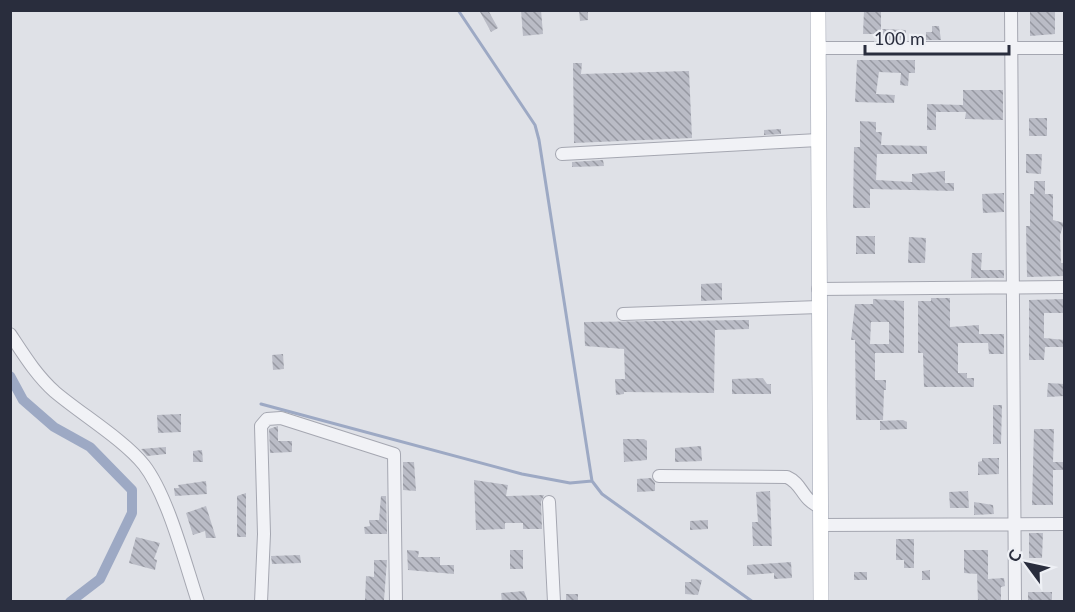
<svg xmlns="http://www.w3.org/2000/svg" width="1075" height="612" viewBox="0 0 1075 612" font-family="Lato,sans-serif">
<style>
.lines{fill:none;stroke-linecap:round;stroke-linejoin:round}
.stream{stroke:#9da9c4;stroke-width:3}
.canal{stroke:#9da9c4;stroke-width:10}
.building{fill:url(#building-back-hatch);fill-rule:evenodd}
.minor-casing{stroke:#a5a7b1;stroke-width:14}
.major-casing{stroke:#9fa4b2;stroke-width:16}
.minor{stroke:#f1f2f6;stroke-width:12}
.major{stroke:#fff;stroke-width:15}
</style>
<defs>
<pattern id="building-back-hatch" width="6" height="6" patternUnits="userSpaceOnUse" patternTransform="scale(1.5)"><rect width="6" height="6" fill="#babcc6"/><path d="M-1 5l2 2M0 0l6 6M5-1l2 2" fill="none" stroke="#9799a2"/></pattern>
</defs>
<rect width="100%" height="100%" fill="#dfe1e7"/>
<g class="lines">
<path class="stream" d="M458,10l77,115 4,15 53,341 10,13 151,108
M261,404l261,70 48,9 22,-2"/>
<path class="canal" d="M10,376l13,24 31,27 36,20 42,43v23l-32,66 -30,23"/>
</g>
<path class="building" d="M479,10h9l10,18 -7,4z
M521,10h20l2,24 -20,2z
M579,10h9v10l-8,1z
M864,10h17v24h-18z
M1030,10h25v24l-25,2z
M932,26h7l2,14h-15v-8h6z
M882,29l24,1v10h-24z
M857,60h58v13h-6l-1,13 -8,-1 1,-12 -22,-1 -3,22 19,1 -1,8 -39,-1z
M573,63h9l-1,11 108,-3 3,67 -118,5z
M963,90h40v30l-38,-1 1,-7h-30v18h-9v-26l36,1z
M1029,118h18v18h-18z
M860,121l16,1v10h6l-1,13 46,1v8h-50l-1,26 36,2v-8l33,-3v12h9v8l-84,-2v19h-17l1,-61h6z
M781,129v5l-17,1v-5z
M1026,154h16l-1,20 -15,-1z
M603,160l1,6 -32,1v-5z
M1034,181h11v13h8v26l11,3 -4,12 1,28h4v13l-38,1 -1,-51h4v-32h4z
M1004,193v19l-21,1 -1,-19z
M856,236h19v18h-19z
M909,237l17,1 -1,25h-17z
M972,253h10l-1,17h23v8h-33z
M722,283v17l-21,1v-17z
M931,298h19v29l29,-2v9h25v20h-15l-1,-11h-30v30h9v5h7v9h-50l-1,-34h-5v-52h13z
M873,299l31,2v52h-29v27h11v10h-2l-1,30h-27l-1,-80h-4l4,-36h18zM871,322h18v22h-19z
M1065,299v14h-21v25l21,2v7h-20l-1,13h-15v-60z
M749,320v9l-34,1 -1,63 -90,-1v2l-8,1 -1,-16h10l-1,-30 -39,-3 -1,-24z
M283,354l1,15 -11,1 -1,-15z
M763,378l4,6h4v10h-39v-15z
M1048,383l17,1v12l-18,1z
M993,405h9l-1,39h-8z
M181,414v18l-23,1 -1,-18z
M903,420l4,2v7l-27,1v-9z
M278,426v15h14v11l-22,1 -1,-24z
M1034,429h20l-1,33h12v8h-12v35h-21z
M623,439h21l3,2v19l-23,2z
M701,446l1,15 -27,1v-14z
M166,447v7l-19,2 -6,-7z
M202,450l1,12h-10v-11z
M982,458h17v16l-21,1v-13l4,-1z
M403,462h11l2,29 -13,-1z
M651,478l4,5v8l-18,1v-13z
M474,480l34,5 -2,11 38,-1 -3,7 1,27h-19v-6h-18v6l-29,1z
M206,481l1,13 -32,2 -1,-8h5l-1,-3z
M770,491l2,55h-19l-1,-24h6l-2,-30z
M968,491l1,17h-19l-1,-16z
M246,493v44h-9v-41z
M381,496h5l1,38h-22l-1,-7 6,-1 -1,-6h10z
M974,502l19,3 1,9 -20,1z
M206,506l10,32h-10l-1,-7 -12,4 -7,-22z
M708,520v9l-18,1v-9z
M1029,533h14l-1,25h-13z
M136,537l24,6 -6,16 3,1 -2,10 -26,-7z
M896,539h18v29h-10v-8h-8z
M407,550l12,1 -1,6h22v8h14v9l-46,-4z
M510,550h13v19h-13z
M964,550h24v29l16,-1 1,8 -4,1v15h-23l-1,-28 -13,-1z
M300,555l1,8 -29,1 -1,-8z
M374,560h13l-3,40h-19l1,-24 8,1z
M791,562l1,16 -18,1v-6l-27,2v-10z
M930,570v10h-8v-9z
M854,572h13v8h-13z
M691,579l11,1 -4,15 -13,-1v-12h6z
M524,591l4,11h-26l-1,-9z
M1028,592h24v10h-24z
M566,594h12v8h-12z"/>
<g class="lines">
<g class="minor-casing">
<path id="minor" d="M1011,10l4,592
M818,48h246
M562,154l256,-14
M818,289l246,-2
M623,314l196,-7
M10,334c14,21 26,41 45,58 26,22 69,48 89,73 24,31 41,98 54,137
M659,476l128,1c16,7 14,22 33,30
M549,502l5,100
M820,525l244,-1
M261,602l3,-68 -3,-108 6,-7 14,-1 113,36 2,148"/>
</g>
<g class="major-casing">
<path id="major" d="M818,10l3,592"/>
</g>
<use href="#minor" class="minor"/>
<use href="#major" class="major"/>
</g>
<rect width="1075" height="612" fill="none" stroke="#292d3d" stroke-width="24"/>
<g transform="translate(1027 564) rotate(303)" stroke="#eef0f5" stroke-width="4.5" paint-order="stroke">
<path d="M0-4.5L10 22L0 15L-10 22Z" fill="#292d3d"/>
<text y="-9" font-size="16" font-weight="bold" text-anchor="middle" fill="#292d3d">С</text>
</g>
<path d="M865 45v9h144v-9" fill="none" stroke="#292d3d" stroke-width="3"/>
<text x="874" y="45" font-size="18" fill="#292d3d" stroke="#eef0f5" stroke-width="4.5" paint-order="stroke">100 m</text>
</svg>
